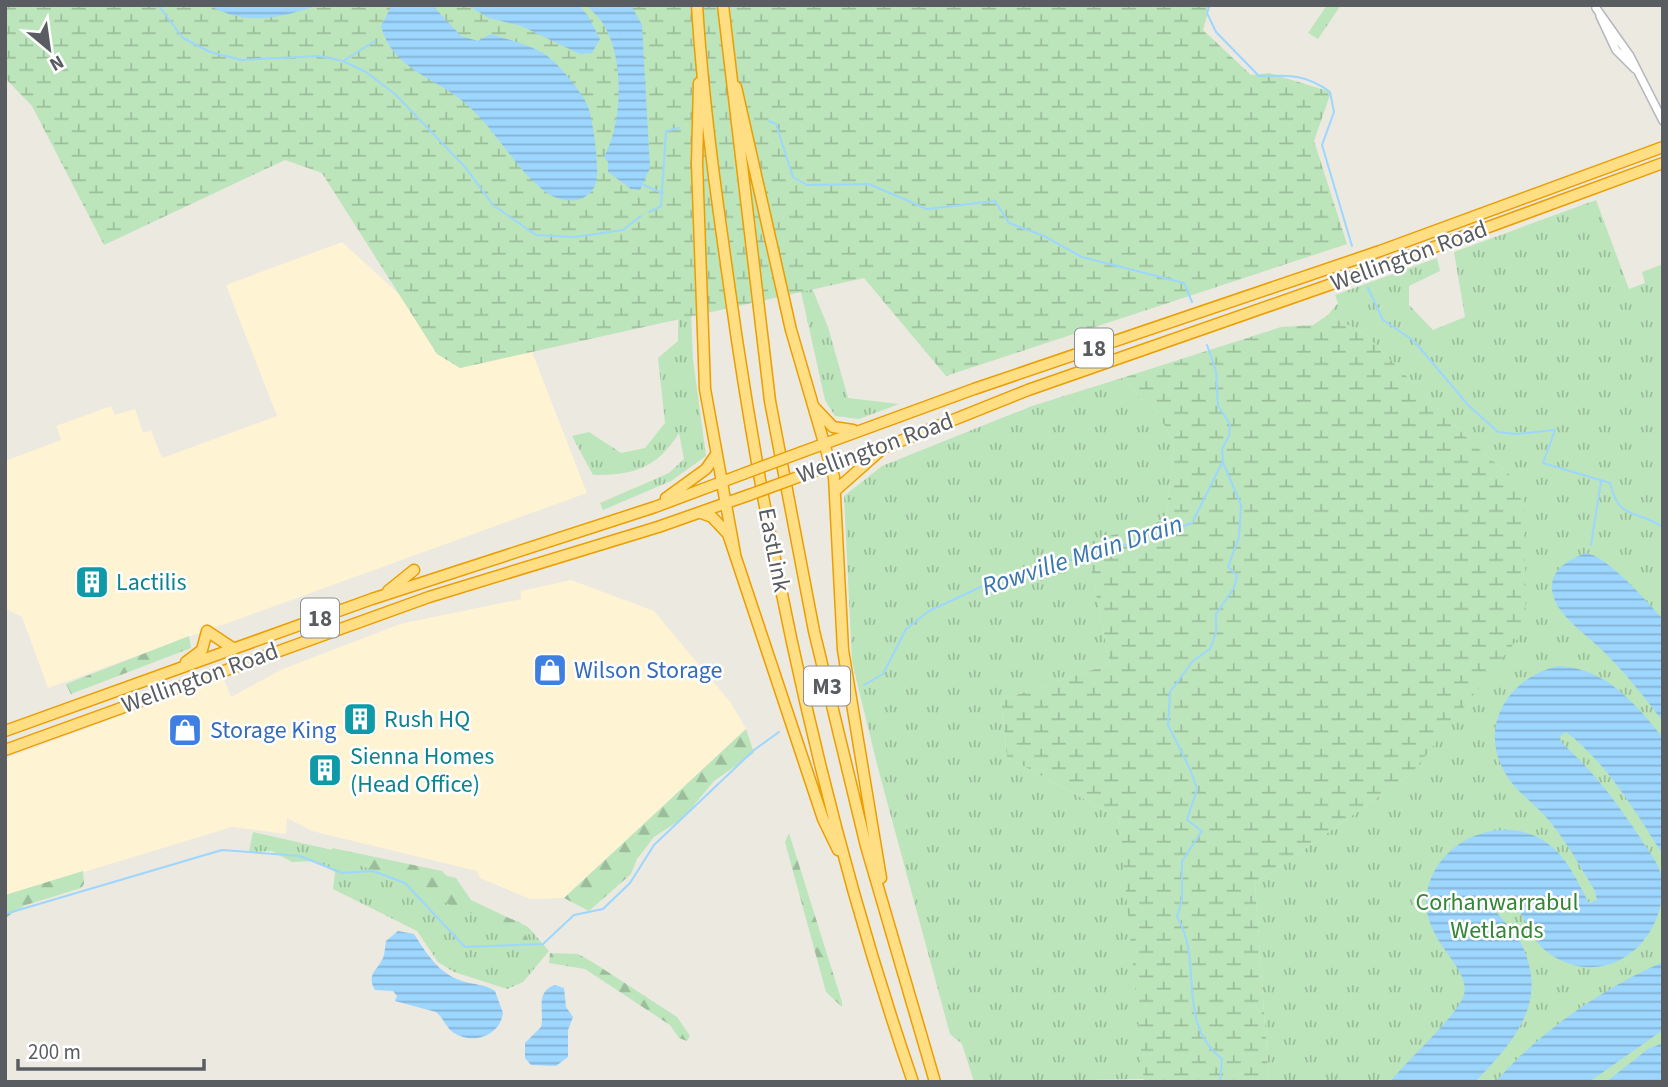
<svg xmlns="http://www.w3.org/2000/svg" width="1668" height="1087" viewBox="0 0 1668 1087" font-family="'Source Sans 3',sans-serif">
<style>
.commercial{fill:#fef3d3}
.grass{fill:url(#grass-tufts)}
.forest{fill:url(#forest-firs)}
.wetland{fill:url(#wetland-marsh)}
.water{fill:url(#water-rules)}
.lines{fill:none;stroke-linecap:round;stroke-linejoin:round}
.stream{stroke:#9dd6ff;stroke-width:2}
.secondary-casing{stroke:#b4b7bd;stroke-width:10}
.highway-casing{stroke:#ec9e00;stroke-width:13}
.secondary{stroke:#fff;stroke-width:7}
.highway{stroke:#ffde84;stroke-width:10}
.highway-bridge-casing{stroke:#ec9e00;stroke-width:13;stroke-linecap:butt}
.highway-bridge{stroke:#ffde84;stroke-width:10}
.labels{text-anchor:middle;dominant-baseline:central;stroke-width:5;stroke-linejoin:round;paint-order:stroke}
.shield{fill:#fff;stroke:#8b8e90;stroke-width:2}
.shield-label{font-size:23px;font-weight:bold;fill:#595d61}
.street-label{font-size:24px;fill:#595d61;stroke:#fff}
.culture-label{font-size:24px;fill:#0d838f;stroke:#fff;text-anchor:start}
.shop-label{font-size:24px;fill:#366cbe;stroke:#fff;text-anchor:start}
.park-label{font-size:24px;fill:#338635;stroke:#fff}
.water-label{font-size:26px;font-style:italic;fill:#3a76b2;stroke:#fff}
</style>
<defs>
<pattern id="grass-tufts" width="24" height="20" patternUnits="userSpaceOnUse" patternTransform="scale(1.75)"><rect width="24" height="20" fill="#bce5bb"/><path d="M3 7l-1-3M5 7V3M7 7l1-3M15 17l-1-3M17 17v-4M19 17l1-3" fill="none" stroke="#9cbd9b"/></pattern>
<pattern id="forest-firs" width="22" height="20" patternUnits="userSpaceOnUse" patternTransform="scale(1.75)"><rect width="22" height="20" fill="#bce5bb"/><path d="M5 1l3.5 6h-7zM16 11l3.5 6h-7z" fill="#9cbd9b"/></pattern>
<pattern id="wetland-marsh" width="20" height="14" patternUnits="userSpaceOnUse" patternTransform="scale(1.75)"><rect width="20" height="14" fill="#bce5bb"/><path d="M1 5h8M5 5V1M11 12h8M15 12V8" fill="none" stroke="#9cbd9b"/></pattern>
<pattern id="water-rules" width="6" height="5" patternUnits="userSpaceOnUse" patternTransform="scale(1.75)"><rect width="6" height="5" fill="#9dd6ff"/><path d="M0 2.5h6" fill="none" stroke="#83b1d2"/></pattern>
</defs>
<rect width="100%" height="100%" fill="#ece9e0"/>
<path class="commercial" d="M342,242l59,54 36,58 23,14 72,-16 55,141 -539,195 -26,-71 -17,-9v-147l56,-21 -5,-14 55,-20 4,9 20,-6 8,24 8,-3 11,28 115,-42 -51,-131z
M571,580l83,31 77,92 15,26 -182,169 -34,1 -50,-21 -3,-7 -165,-40 -25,-13 -1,16 -54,-7 -227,69v-137l218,-82 8,20 52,-28 117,-45 121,-25v-8z"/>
<path class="grass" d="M1327,5h14l-23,34 -10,-6z
M1596,200l33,89 16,-6 -3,-11 21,-8v818h-394l-14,-198 157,-111 112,-286 -51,-43 -109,-111 -36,-18 10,-12 -3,-8 102,-37 3,13 -31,15v19l24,25 32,-13 -11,-65z
M679,209l8,3 6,147 13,97 -35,25 -68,29 -3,-7 69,-30 15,-14 -5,-26c-23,36 -45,42 -86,42l-21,-39 17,-4 32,21 24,-5 20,-25 -7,-65 20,-17z
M803,266l25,61 20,71 51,6 -40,15 -24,-3 -10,-16 -28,-126z
M1122,378l44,49 8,18 -8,74 -163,51 4,19 84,-21 19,96 -109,36 6,57 112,61 27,261 -172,3 -12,-38 -12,-10 -71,-262 -27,-110 -8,-166 38,-30 150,-60z
M253,832l203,46 15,22 57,27 21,24 -26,31 -16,7 -53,-17 -16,-10 -21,-31 -84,-42 2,-17 -20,-11 -23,1 -20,-11 -23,1z"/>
<path class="forest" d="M189,636l2,12 -120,46 -5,-10z
M746,729l8,24 -40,28 -31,37 -29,19 -17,22 -6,15 -42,37 -25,-13z
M789,833l53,169v5l-16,-15 -41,-150z
M332,848l110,23 41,44 5,-4 32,11 10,22 -9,-1 -11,-8 -20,-6 -13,-13 -55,-23 -17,-13 -47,-15 -11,-8 -15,-1z
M83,871l1,13 -3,4 -55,17 -21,13v-23z
M550,953l28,1 16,9 83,54 13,19 -3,5 -8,-3 -9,-13 -85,-56 -36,-6z"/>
<path class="wetland" d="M5,5h1205l-7,25 48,45 18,-2 62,19 -17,49 33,103 -401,132 -82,-98 -404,90 -23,-14 -115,-181 -37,-13 -181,85 -72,-139 -27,-28z
M1328,315l36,18 109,111 51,43 2,141 -114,145 -157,111 14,198h-125l-25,-264 -112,-61 -6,-57 109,-36 -19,-95 -85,20 -4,-19 164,-52 8,-73 -8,-18 -44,-49 159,-51 32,-2z"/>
<path class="water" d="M208,5h111c-41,13 -70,22 -111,0z
M392,5h40l29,31 17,5 13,-7c18,6 40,11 55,21 14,10 33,34 41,49 6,13 13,67 9,79 -8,23 -36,21 -53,7 -30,-24 -48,-62 -78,-87 -29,-25 -73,-34 -84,-77z
M467,5h112l9,11 12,23 -8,14 -12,1 -59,-28 -32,-8z
M587,5h44l11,20 8,143 -10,22 -9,-1 -23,-17v-10l-4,-5c19,-35 21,-101 -2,-135 -4,-6 -11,-11 -15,-17z
M1586,553c23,4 60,48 77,66v103c-18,-25 -38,-49 -60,-71 -16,-16 -44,-34 -50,-56 -6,-24 15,-35 33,-42z
M1559,666c48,3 76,37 104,72v117c-28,-44 -55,-91 -97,-123l-6,4 1,6c32,29 54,58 78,94 8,13 20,27 23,42 6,65 -57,114 -112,76 -18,-12 -24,-34 -36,-52l-5,-6h-11l-7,8c8,14 22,24 30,39 29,60 -7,98 -46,139h-85c17,-22 66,-65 73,-85 14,-33 -62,-64 -28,-127 10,-17 26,-30 45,-36 18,-6 39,-6 57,3 28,14 38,40 52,66l8,-3 -2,-9c-14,-23 -27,-47 -44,-68 -15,-19 -36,-31 -47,-52 -26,-47 7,-95 55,-105z
M398,931l16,3c13,20 24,39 48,47 12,4 23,3 33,10l8,22c-3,23 -30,32 -49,20 -8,-5 -11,-16 -18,-21l-41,-11 2,-5 -4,-5 -18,-1c-9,-16 2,-19 8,-32 2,-5 2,-12 3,-17z
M1663,962v68l-74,52h-94c45,-50 106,-93 168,-120z
M555,985l9,3 2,19 7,10 -5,13v27l-12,9 -25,-1 -6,-7v-15l16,-16c4,-16 -7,-35 14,-42z
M1663,1043v39h-57l42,-33z"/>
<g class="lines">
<path class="stream" d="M158,5l25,33 27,14 31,8 78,-4 24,5 23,11 29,22 70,73 28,38 43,30 39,2 48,-7 18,-14
M1210,5l-3,8 9,19 43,44c29,-1 47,-2 71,16l4,20 -12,33 30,101
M343,61l32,-20
M769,121l7,3 17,53 14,8 62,-1 58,25 68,-8 14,22 35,13 38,21 102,26 8,19
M644,185l18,8
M649,212l12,-6 5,-75 13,-3
M1368,288l15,32 31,21 55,65 29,26 18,2 39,-4 -12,33 67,20c9,38 25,26 53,44
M1207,345l9,26 2,35 12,18 -1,12 -7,13 1,13 18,43 -2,32 -11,30 9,8 -3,13 -18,26v19l-6,16 -17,12 -23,31 -2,33 22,44 7,20 -10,31 15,11 -20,30v39l-5,17c27,43 -2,106 45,142l-2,23
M1591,545l10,-64
M864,685l19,-11 23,-45 23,-18 71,-33 116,-30 76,-25 30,-60
M5,914l217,-64 78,6 42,17 31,-2 32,12 60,64 78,-3 31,-29 29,-6 27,-26 24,-38 100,-95 25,-18"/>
<g class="secondary-casing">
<path id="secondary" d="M1596,8l34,48 33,65
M1600,16l16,34 19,19"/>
</g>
<g class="highway-casing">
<path id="highway" d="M697,5c7,112 24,224 40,335 38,251 93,501 176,742
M723,5l47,396 44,230 52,215 69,236
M699,83l-2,80 8,226 30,165
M736,87l55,243 43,147 9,173 38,228
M814,407l19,20 20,3
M802,452l172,-63 406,-138 283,-104
M809,473l74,-25 145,-58 338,-118 297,-109
M836,490l44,-39
M666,498l40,-29 9,-13
M701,513l11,4 16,17 95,285 15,31
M388,591l26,-21
M207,631l27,18
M186,662l16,-12 5,-19
M5,731l367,-132 283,-92 88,-33
M5,750l424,-153 229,-70 91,-32"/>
</g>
<use href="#secondary" class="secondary"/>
<use href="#highway" class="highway"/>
<g class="highway-bridge-casing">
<path id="highway-bridge" d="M743,474l59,-22
M749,495l60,-22"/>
</g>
<use href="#highway-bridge" class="highway-bridge"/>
</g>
<defs>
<g id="building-square" transform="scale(1.75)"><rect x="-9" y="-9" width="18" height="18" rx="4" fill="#0f9aa8" stroke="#fff"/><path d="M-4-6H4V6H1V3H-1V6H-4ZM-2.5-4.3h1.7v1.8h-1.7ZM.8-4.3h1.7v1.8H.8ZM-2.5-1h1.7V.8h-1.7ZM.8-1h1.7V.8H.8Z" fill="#fff"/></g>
<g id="shop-square" transform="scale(1.75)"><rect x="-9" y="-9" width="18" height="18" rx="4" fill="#3f7fe0" stroke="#fff"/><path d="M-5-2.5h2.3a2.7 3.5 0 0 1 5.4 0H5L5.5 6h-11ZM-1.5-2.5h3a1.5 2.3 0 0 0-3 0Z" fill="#fff"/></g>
</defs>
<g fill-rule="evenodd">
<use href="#building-square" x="92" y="582"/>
<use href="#shop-square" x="550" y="670"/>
<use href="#building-square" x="360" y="719"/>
<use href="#shop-square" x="185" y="730"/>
<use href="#building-square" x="325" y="770"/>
</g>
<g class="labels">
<g class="shield">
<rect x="1075" y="328.5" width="38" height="39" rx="5"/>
<rect x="301" y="598.5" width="38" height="39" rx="5"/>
<rect x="804" y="666.5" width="46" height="39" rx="5"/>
</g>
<g class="shield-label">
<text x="1094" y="348">18</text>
<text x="320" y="618">18</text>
<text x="827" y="686">M3</text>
</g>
<g class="street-label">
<text transform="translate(1409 256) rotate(-20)">Wellington Road</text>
<text transform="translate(875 448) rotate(-20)">Wellington Road</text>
<text transform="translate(774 550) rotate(79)">EastLink</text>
<text transform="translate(200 678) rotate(-20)">Wellington Road</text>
</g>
<g class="culture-label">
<text x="116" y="582">Lactilis</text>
<text x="384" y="719">Rush HQ</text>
<text x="350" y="756">Sienna Homes<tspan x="350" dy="28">(Head Office)</tspan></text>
</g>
<g class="shop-label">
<text x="574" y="670">Wilson Storage</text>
<text x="210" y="730">Storage King</text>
</g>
<g class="park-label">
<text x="1497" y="902">Corhanwarrabul<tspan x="1497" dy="28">Wetlands</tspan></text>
</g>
<g class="water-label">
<text transform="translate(1082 555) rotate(-18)">Rowville Main Drain</text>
</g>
</g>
<rect width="1668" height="1087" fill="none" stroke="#595d61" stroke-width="14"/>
<g transform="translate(49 49) rotate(151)" stroke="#ffffff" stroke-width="5" paint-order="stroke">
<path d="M0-5L12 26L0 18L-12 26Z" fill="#595d61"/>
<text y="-10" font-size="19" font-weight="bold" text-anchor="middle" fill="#595d61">N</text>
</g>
<path d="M18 1059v10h186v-10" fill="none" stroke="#595d61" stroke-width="3.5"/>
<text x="28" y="1059" font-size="21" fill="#595d61" stroke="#ffffff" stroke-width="5" paint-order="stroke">200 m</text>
</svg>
